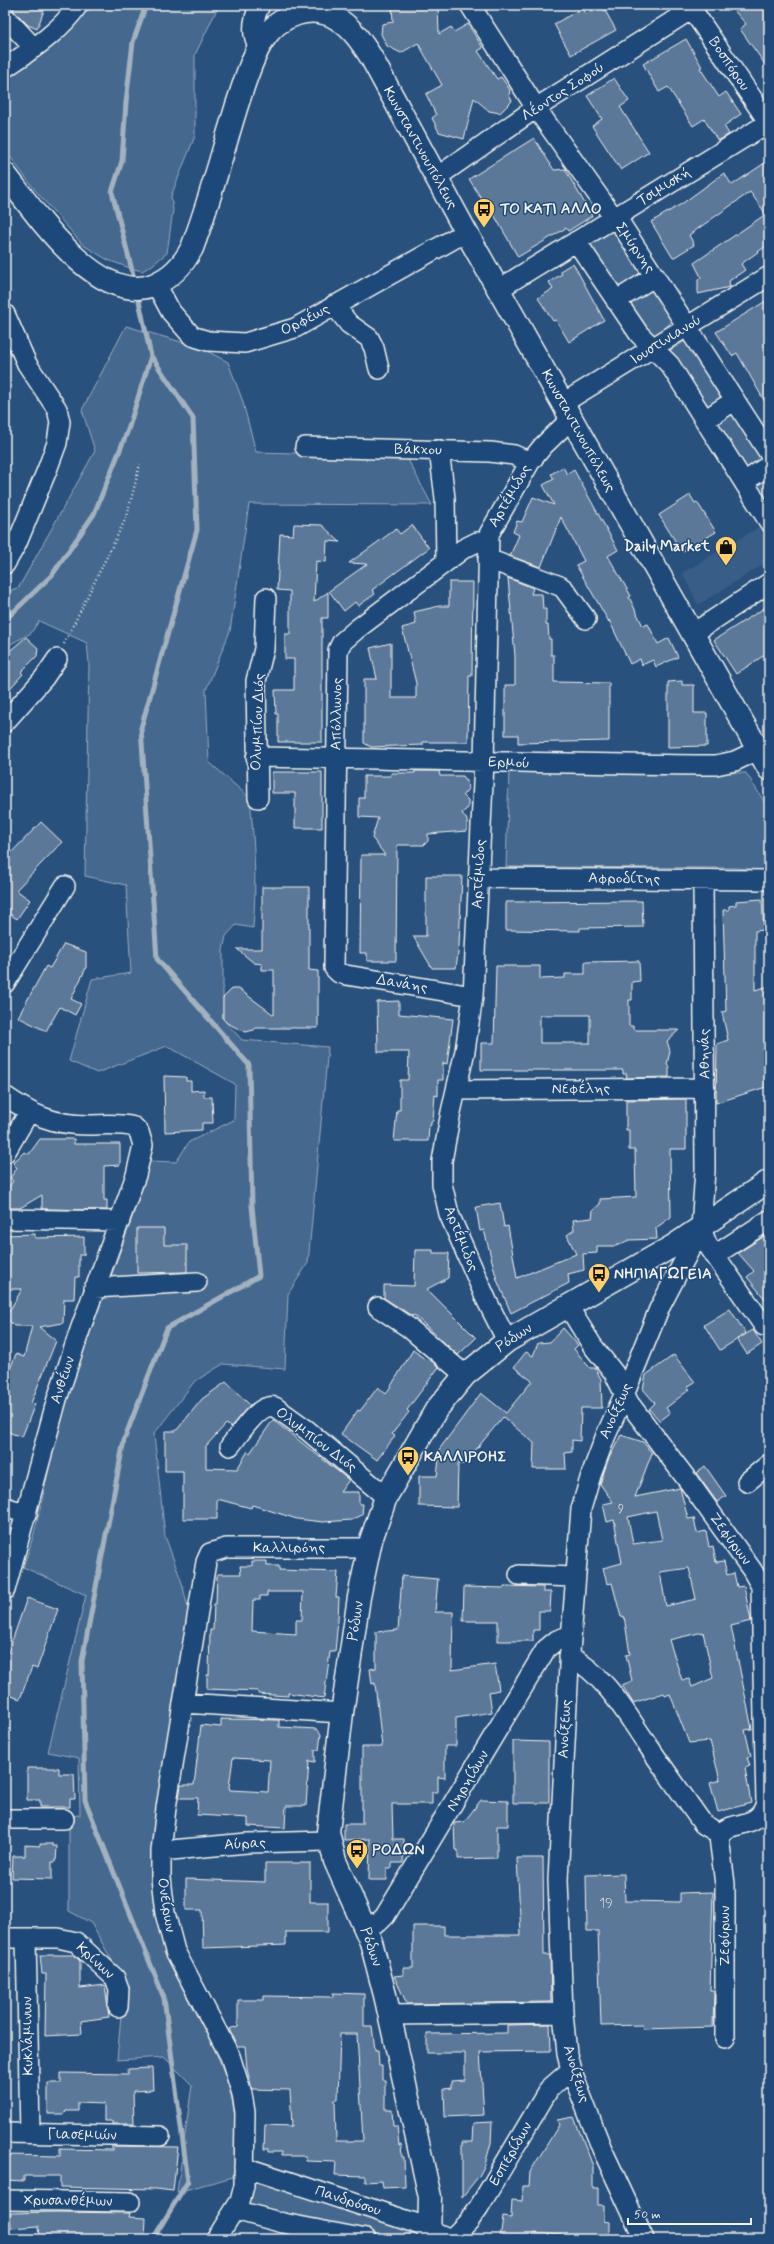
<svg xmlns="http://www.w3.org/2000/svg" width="774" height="2244" viewBox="0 0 774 2244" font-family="Mynerve,sans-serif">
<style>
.built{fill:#375d86}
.green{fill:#45688e;stroke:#9cacbb}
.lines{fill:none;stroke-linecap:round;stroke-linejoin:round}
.stream{stroke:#a4b2be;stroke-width:5}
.building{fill:#5b7899;stroke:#f4f1e8;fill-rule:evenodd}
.minor-casing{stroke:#f4f1e8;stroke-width:22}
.tertiary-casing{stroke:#f4f1e8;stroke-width:25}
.secondary-casing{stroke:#f4f1e8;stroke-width:25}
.path{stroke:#f4f1e8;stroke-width:2.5;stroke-dasharray:1 3;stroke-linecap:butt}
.minor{stroke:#1f4a7a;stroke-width:19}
.tertiary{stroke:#1f4a7a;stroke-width:22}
.secondary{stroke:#1f4a7a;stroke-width:22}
.labels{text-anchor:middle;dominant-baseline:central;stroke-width:3;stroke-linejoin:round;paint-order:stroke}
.number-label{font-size:13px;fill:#ced3d4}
.street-label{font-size:15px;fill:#f4f1e8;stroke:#1f4a7a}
.poi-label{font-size:15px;font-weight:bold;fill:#f4f1e8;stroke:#1f4a7a;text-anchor:start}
</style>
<rect width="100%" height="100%" fill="#28517e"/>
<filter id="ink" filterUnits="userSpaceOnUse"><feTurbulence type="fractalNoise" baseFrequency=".025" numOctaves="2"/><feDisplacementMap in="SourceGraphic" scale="8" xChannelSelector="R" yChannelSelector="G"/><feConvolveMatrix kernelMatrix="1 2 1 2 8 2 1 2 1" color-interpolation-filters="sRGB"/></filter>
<g filter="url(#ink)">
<path class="built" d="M759,527l10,16v18l-71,44 -16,-32z"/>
<path class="green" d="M95,5h124l-24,50v81l-24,60 2,14 -6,43 -16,13 -9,5 -15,-4 -19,-7 -25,-15 -48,-55 -30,-40v-72l23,-17z
M615,229l31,45 -27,17 -31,-46z
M653,284l22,35 -22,18h-3l-22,-36z
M126,326l73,21 29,15 14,37 14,53 150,4 26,49 -183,-1 -19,127 -24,59 3,72 41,36c4,43 7,86 3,130l-17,-3 -10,11 -3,14v69l19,21 86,7 -20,216 -20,31 -3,75 -62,-5 -29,18 -40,52 11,102 17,47 10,41 -38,214c-5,41 -1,83 15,122 19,46 50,86 62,135 7,26 4,55 2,82l-56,15 15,-107 -28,-28 -47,3 7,-78 -33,-59 -22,-12v-95l11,-1 -1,-57 -31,-6 38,-157 -63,-28c18,-47 23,-95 37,-143 25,-89 65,-174 90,-263l26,1 13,-20 45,-22 1,-36 -68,-38 -70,27 -28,-12 23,-82 39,-6 -5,-88 -41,-9 4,-213 -2,-20 -48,-22 -8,12 -26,14v-54l14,-6 76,-136 -13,-41z
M688,339l37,59 -18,11 -38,-58z
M733,409l31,50 -17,13 -32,-50z
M769,475v32l-14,-22z
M509,770l237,3 23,36v62l-31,-3 -232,-1z
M257,2176l157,50 -5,13h-11l-143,-30c-10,-7 -4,-23 2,-33z"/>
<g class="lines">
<path class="stream" d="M135,282l-23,-90 10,-31 4,-59 7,-60 13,-37
M151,356l42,62 4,112 -56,198 16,231 92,106 3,141 7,70 -92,52 -43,112 -42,221 3,139 79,198 24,183 -35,58
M5,620l47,-45 42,-61 34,-84 23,-74 -14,-64"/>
</g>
<path class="building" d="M15,5h31l-9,24 -9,-4 -15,-15z
M392,5h46l1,29 12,-7 3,5 14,-8 15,24 -5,3 19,28 4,-2 9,13 -1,5 3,6 -12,12 -11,-2 -15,-13 -10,41 -25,-7 -7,-14 4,-3 -10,-21 16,-9 -24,-42 -17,10 -14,-7 -6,-12 1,-10 11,-2z
M602,5l14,25 -45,25 -17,-31 29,-16 3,6z
M729,5h40v65l-29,-41 6,-5z
M686,39l16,28 -2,1 19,29 7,-5 15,22 -17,12 5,8 -11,7 -14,-22 -11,7 -25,-39 -9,5 -16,-28z
M614,78l15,23 -9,6 29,45 -28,18 -29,-44 10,-7 -15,-23z
M534,138l20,32 11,-1 27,47 -24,15 -2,-3 -48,29 -30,-53 -2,2 -17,-27z
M769,160v84l-28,20 4,6 -16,11 1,6 -32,7v-14l3,-3 -7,-14 72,-49 -16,-22 -61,43 5,10 -21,13 -22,-36 32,-19 41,-30 8,12z
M573,263l31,57 -35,22 -13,-22 -3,1 -15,-23 15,-9 -4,-7 13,-8 -2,-3z
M769,299v110l-32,-56 -5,3 -16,-24z
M563,467l4,7 7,-4 44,80 -10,6 23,40 -2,1 14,29 5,-2 10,20 11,-6 9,19 -22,10 -3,-7 -11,5 -2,-6 -10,5 -21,-44v2l-33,-57 8,-4 -23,-44 -20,50 -31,-11 9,-21 -6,-3 4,-11 5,1 11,-25 21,8 -11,-20 11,-6 -3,-5z
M690,495l5,8 2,-1 19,30 -34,20 -23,-37z
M294,524l28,1 18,17 -13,-1 -1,21 -10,-1 -2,41 14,-10v26h-6v124h-44v-28h-2l-1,-24h19v-31h-9v-25h5v-43l-13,-1 3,-56 13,1z
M412,525l17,23 -57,42 3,4 -17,12 -3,-4 -11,9 -15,-20 38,-27 -18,-1 47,-34 4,5z
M508,578l25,10 -2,6h11l1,15h3v16h2l1,14h2v16h3v27l55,1v58l-91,2v-8h-13v-50h10v-29z
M449,582h24l-1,94h-3l-1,66h-45v3l-52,2 -7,-4v-64h13l-7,-31 21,-5v55h25v-15l-14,-55 14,-4 -2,-12 25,-6h10z
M769,605v47l-33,22 -22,-34z
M26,637l12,11 -1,8 -16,16 2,2 -18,20v-39z
M682,681v4h12v28h13v33l-39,1v-65z
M415,771h24l1,5h23l4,5 1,8 -5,6 5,5v8l-6,5 5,7v11l-39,3v7l-4,4h-27l-1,116h-29v-8h-7l1,-98h24l-13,-17 6,-20 -19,-1v-19h5v-22h27v-3h24z
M272,772h50v56h-27v-35h-23z
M41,822l21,20 -46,48 14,10 -13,19 -12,-8v-52z
M426,876h36l-3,70 -3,22h-24l-19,-32h13z
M262,887h47v83l9,1v57h-62l-2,2 -9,2 -18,-9 -4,-4v-21l9,-9h7l35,26v-45h-12v-6l-8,-1 -17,-14h25z
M762,899l2,31 -9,1v59l14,-4v100l-53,17 1,-59 11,-4 -6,-28 4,-1 -3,-101h6v-4l7,-1v-4z
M642,901l1,26 -63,1v3l-74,-1v-28z
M64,944l22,8v16l-15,31 10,5 -6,11 -15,-8 -14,24 -28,-14 28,-51 4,2z
M639,961l1,20 -8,1v18h-3v26h4v3l3,1h43l-12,11 3,10 -3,14 2,2v10l-43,1 1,-4h-4v-4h-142v-27h13l2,-77h44v13l25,-1v-4h20v-12zM540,1015h50v28h-50z
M399,1001v13l54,5 -6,45 -4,-1v17h-5v16l-3,-1 -2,26h-2v4l-2,1 -1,15h-34l3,-31h3v-30h8l1,-28h-31l-1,-50z
M164,1076l22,1v4h5v10l13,-1v7h8l1,26h-11v7l-37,2z
M686,1099v50h-16l1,68 -15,11 1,11 -28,1 -13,6h-19v7l-14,1 1,16 -16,4 1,9 -58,30 -14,-33 -13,-50 -4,1 -4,-24 24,-4 4,24 4,-1 9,52 59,-24 -9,-19 7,-5 -1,-10 19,-2 1,-8 7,-6v-5l36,-2 -1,-47h-6v-20h-3v-30z
M40,1139h34v5h46v21l-16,1v34h3v10l-65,-1v-14l-22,13h-15v-16l8,-11 -3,-3 7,-10 -4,-5 11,-11 5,2z
M137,1228h27v17h23v27l-50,1z
M35,1234v4l49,-1v18h-5v22h-4l-1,22h-10l-1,24 -24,4 17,14 -25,62 4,1 -13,33 -17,-6v-50l11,-27 8,3 8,-31h-18l-8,-9 16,-28h-17v-54z
M766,1235l3,5v64l-22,-27 7,-6 -16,-18z
M415,1250h18v3h16l-1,25 -21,11 49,49 -18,17 -44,-40 -2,1 -28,-18v-13l30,1z
M730,1309l16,25 -26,16 -16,-25z
M563,1328l15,17 -4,4 16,19h5l6,11 1,29h-21l-1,33 -8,-1v12l-7,1 1,16h-33l1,-26 -31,-26 -39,47h-6l-1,43 -38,-1v-30h18l2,-17 -4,-4 46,-62 25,20 26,-32 -18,-14 12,-15 7,4 5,-13 12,-1z
M753,1330l9,14 -15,10 -10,-15z
M413,1350l13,10 2,-2 11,9 -32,43 2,2 -17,22 3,2 -18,24 -36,-26 17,-24 2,1 18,-24 8,7z
M674,1355l21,27 -8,5 3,2 -24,19 4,5 -10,8 -11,-12 6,-6 -12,-14 3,-14z
M226,1382l24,23 -19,22 -5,-3 -20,22v22l31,1 11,-18 2,2 23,-33 76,60 -9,12h19v12h4l-1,11 -10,5 -29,2 -26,-3 -45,-14 -1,3 -34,-9v20h-34v-48h-18v-40h11l26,-32z
M621,1435l22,7 9,11 -17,44 45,-9 8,31 6,-1 3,15 9,-2 3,16 4,-1 3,16 8,-1 3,14 7,-2 3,14 7,-1 7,35 -20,5 21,103 -7,1 6,26 -4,1 3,9 -5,2 6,35 -33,9 -8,-29 10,-3 -10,-39 -21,2 -19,-49 -5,2 -1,-3 -31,10 -11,-18 10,-4 -6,-26 4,-1 -6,-38 -3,1 -9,-34 -5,1 -4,-16 19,-5 -8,-43 -7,2 -4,-18 10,-2 -13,-18 8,-24zM656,1511l6,29 -29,4 -5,-27zM689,1568l7,31 -30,7 -6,-34zM703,1632l10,46 -21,9 -3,-8 -7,1 -13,-40z
M705,1466l21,30 -9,6 -21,-29z
M252,1561h15v5h12v4l59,2 -2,25h3l-1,23 -3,32h-5l-6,46 -36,-5v3l-30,-2v-3l-51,-2v-14h2l1,-45h3l1,-26h2l1,-30h24l-1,-8h12zM267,1592h36l-1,28h-6v14l-44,-3 1,-31h7v-4h7z
M402,1576l36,3 -3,33h18l-1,58 43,-6 4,26 -10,2 3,20 -36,6v28h-11v32l-7,-1v15h-6v12h-40l1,35h11l-1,24h-11v5h-5v12h-18l1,-41 -26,1v-16h18v-77h20l-7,-64 -3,1 -2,-15 6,-1v-36l22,-2z
M504,1586l39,1v5h8l-1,19h-11v19h-6v11h-35v-20h-35l1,-34 40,1z
M27,1598l31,11 -21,60 -5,-2 -12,32 -15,-5v-33z
M221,1719l58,1v7l38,2 4,5 -2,16h-4v12l-6,-1 -3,45h-20l-1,22 -37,-2v-8l-51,-3 1,-17h-19l2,-13h13l7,-60 20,2zM233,1758l37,2 -2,32 -38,-2 -1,-3z
M513,1741l36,1v61h-36z
M27,1768h32v6h15l1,25h-5v8h-30v-7h-13z
M481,1800l27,1v25h-11v32l-39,1v-9h-3l-1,-27 10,-1z
M40,1844h13v2h4l-1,16h-4v17l-40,-1 1,-22h12v-11l15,1z
M517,1858h26l1,97h6l1,47 -144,2 -13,-28 9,-1v-7h10v-42h31v9h77z
M265,1863h45v39h18v30h-42v13l-83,3 -1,-38h-16v-31l79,3z
M624,1874l1,27 55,1v-9l33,-1 -3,98h4l-1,37 -70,2 -1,-4 -41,1 -3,-95h-11l-1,-56z
M40,1955h34l6,6v27l25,-3 4,32 -28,4 1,13 -37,2 1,-62h-4z
M333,1993l31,1v32h8l3,24h3l1,16h3v14h3v29h7l1,17h4l2,19 2,-1 1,13h2l1,30 -22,1 -1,-7 -17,1v-6l-30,-1 1,-13 -30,-1v-5h-25v-4h-13v-3h-4l1,-24 27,1 -2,-36 -38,-1 -5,-20 -2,-23h-8l-8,-17 9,-3v-26h25v-4l70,1zM340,2034h17l6,107h-27l-1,-41h3z
M550,2024l1,27 -71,1 4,63 -39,2 -1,-28 7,-1v-7l14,-1v-27h-38v-19l80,-1v-8z
M152,2068l1,22 -20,1 1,33h-22v-3h-8v-17l-26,-1v8h-12l-1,3h-17v-31h13v-10l67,1v-5z
M574,2117l19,49v22h5v17h6v16l5,1v17h-47v-4l-29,-2v6h-33l3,-22 8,1 1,-18 10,1 1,-15h6l1,-14 29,-47 -2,-5z
M492,2122l-1,21 -6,22 -6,11 -17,21v-55h10l1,-19z
M112,2146l66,1 -5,44 -18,-2 -95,-2v-11h-36v5l-19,-1 1,-25 54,1v-7l52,1z
M58,2212l72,1 -1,4 17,1 -1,21h-105l-1,-13 -28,2 -1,-15z"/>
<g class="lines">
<g class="minor-casing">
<path id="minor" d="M470,5l66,103 78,110 8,8 147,227
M689,5l80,118
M5,17l29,31
M259,47c-9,-14 -6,-28 1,-42
M5,68c26,-18 55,-36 73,-63
M437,177l99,-69 156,-99
M576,241l63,93 31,31 99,157
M156,284l15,28 21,24 16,5 37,2 50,-15 171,-96
M499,289l269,-166
M616,301l39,-25
M334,305l15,19 20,14 5,10 5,21
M5,314l22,50 30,45 3,13 -3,21 -10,27 -30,73 -12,21
M563,403l206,-127
M705,420l30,-20
M305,447l185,5 24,3 16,7
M439,450l6,48 1,63
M744,482l25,-17
M488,559l72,27 4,3 22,30
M692,634l77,-51
M5,722l39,-44 13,-19
M256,757c153,2 306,7 460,8l19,-4 23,-11
M258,798l-2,-117 8,-32 2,-51
M479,878l290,2
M5,983l60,-97
M473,996l-127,-21 -7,-2 -5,-5 4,-318 4,-8 15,-13 106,-80 14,-7 11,-2
M456,1090l249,-2
M5,1096c28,19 48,29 83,29 14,0 32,-2 46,2l5,5 4,13 -7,30 -56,155 -23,69 -52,191
M5,1153l24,-41
M5,1219l115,2
M701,1228l6,16 57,82
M715,1255l54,-35
M94,1288l103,-6
M568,1306l24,39 22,28 15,30 60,79 63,88 9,16 5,216c-7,31 -40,16 -47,35l6,47v154
M378,1307l30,20 57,48
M507,1341l-20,-40 -38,-87 -7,-30v-23l9,-49 14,-61 8,-55 11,-234 5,-228 41,-72 13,-16 29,-28
M230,1446c10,-12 29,-44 45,-39l32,23 79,67
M747,1482l22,-18
M5,1507l22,7
M519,1575l56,2
M569,1656c35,18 55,54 76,85 19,28 39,56 58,83l17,10
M184,1703l158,10
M5,1819h59
M161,1851l86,-8 81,-2
M365,1927l15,-6 5,-5 161,-267 11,-9 14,-5
M5,1938h53l18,4 39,36 4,11 -1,18
M26,1938l4,195
M390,2015l173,-2
M5,2133l155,3
M244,2167l171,56 35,16
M5,2200l125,2
M235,2210l48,13 83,16
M216,2239l24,-38 4,-15 1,-74 -3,-18 -12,-38 -55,-105 -10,-38 -4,-35v-27l5,-43 40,-246 4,-9 16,-5h143
M451,2239l18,-18 10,-14 70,-118 22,-19
M644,2239l-42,-90 -31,-79 -4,-16 -4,-41 -5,-133 11,-215 12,-156 10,-34 15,-40 18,-40 35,-86 42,-81 4,-58 -2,-290"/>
</g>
<g class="tertiary-casing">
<path id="tertiary" d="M429,2239l1,-42 -45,-202 -14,-53 -36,-81 -7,-29 14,-119 17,-116 12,-57 15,-43 50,-87 29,-35 42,-34 166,-95 96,-65"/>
</g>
<g class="secondary-casing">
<path id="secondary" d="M5,174c30,38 92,132 148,111 19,-8 30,-20 39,-37 18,-47 30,-95 45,-143 7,-21 14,-46 26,-65 16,-25 50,-38 76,-20 14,9 23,23 32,37l95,175 303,537"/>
</g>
<path class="path" d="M64,644l63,-128 13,-52"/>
<use href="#minor" class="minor"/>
<use href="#tertiary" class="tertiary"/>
<use href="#secondary" class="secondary"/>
</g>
</g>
<defs>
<g id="bus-pin" transform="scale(1.15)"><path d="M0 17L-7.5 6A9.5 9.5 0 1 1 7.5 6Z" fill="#ffd166" stroke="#1f4a7a"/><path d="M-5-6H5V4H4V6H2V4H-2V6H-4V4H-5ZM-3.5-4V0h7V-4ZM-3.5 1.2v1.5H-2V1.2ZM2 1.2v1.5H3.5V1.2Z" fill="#111"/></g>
<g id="shop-pin" transform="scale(1.15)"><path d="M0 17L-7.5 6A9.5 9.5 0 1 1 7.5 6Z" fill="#ffd166" stroke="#1f4a7a"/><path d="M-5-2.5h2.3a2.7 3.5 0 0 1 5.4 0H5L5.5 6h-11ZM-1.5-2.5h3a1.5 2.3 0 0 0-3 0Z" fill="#111"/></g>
</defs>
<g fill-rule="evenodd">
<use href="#bus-pin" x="484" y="209"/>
<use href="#shop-pin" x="726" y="547"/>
<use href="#bus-pin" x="599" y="1274"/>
<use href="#bus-pin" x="408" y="1457"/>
<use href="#bus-pin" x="357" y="1850"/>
</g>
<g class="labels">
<g class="number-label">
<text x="621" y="1509">9</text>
<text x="606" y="1903">19</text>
</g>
<g class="street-label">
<text transform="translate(729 64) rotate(56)">Βοσπόρου</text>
<text transform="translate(563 92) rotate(-33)">Λέοντος Σοφού</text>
<text transform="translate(420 148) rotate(61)">Κωνσταντινουπόλεως</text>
<text transform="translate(664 187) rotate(-32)">Τσιμισκή</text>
<text transform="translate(635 248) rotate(55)">Σμύρνης</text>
<text transform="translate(305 320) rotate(-27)">Ορφέως</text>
<text transform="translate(666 340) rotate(-32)">Ιουστινιανού</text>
<text transform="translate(578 431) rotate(61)">Κωνσταντινουπόλεως</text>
<text transform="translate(418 450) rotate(1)">Βάκχου</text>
<text transform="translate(510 496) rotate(-60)">Αρτέμιδος</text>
<text transform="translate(337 714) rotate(-89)">Απόλλωνος</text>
<text transform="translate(258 722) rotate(-88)">Ολυμπίου Διός</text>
<text transform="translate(509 763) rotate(2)">Ερμού</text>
<text transform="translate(479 874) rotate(-87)">Αρτέμιδος</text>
<text transform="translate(624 879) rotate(1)">Αφροδίτης</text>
<text transform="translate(402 984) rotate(10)">Δανάης</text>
<text transform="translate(705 1054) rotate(-91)">Αθηνάς</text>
<text x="581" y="1089">Νεφέλης</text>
<text transform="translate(461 1239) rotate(68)">Αρτέμιδος</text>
<text transform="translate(514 1338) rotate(-33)">Ρόδων</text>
<text transform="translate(63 1380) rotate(-72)">Ανθέων</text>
<text transform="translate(616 1411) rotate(-66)">Ανοίξεως</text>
<text transform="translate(316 1440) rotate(37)">Ολυμπίου Διός</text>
<text transform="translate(730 1539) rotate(54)">Ζεφύρων</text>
<text x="289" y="1548">Καλλιρόης</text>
<text transform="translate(356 1621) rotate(-81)">Ρόδων</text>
<text transform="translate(565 1729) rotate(-87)">Ανοίξεως</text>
<text transform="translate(468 1781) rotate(-59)">Νηρηίδων</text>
<text transform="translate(245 1844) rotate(-3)">Αύρας</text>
<text transform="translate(166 1905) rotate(81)">Ονείρων</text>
<text transform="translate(725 1936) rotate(-90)">Ζεφύρων</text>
<text transform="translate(371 1947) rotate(71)">Ρόδων</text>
<text transform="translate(95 1961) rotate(43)">Κρίνων</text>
<text transform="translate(28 2036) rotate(-91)">Κυκλάμινων</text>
<text transform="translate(576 2074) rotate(73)">Ανοίξεως</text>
<text transform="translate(82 2135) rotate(1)">Γιασεμιών</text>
<text transform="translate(511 2154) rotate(-60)">Εσπερίδων</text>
<text transform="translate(68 2201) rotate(1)">Χρυσανθέμων</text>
<text transform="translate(348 2201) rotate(18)">Πανδρόσου</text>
</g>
<g class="poi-label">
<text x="500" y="209">ΤΟ ΚΑΤΙ ΑΛΛΟ</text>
<text x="710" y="547" text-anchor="end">Daily Market</text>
<text x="614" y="1274">ΝΗΠΙΑΓΩΓΕΙΑ</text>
<text x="424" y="1457">ΚΑΛΛΙΡΟΗΣ</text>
<text x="372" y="1850">ΡΟΔΩΝ</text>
</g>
</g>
<rect width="774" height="2244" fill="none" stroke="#1f4a7a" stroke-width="20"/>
<rect x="10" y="10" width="754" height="2224" fill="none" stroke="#f4f1e8" stroke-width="1.5" filter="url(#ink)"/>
<path d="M628 2218v6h123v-6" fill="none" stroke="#f4f1e8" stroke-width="2"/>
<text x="634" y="2218" font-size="12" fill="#f4f1e8" stroke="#1f4a7a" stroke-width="3" paint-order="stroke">50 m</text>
</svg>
